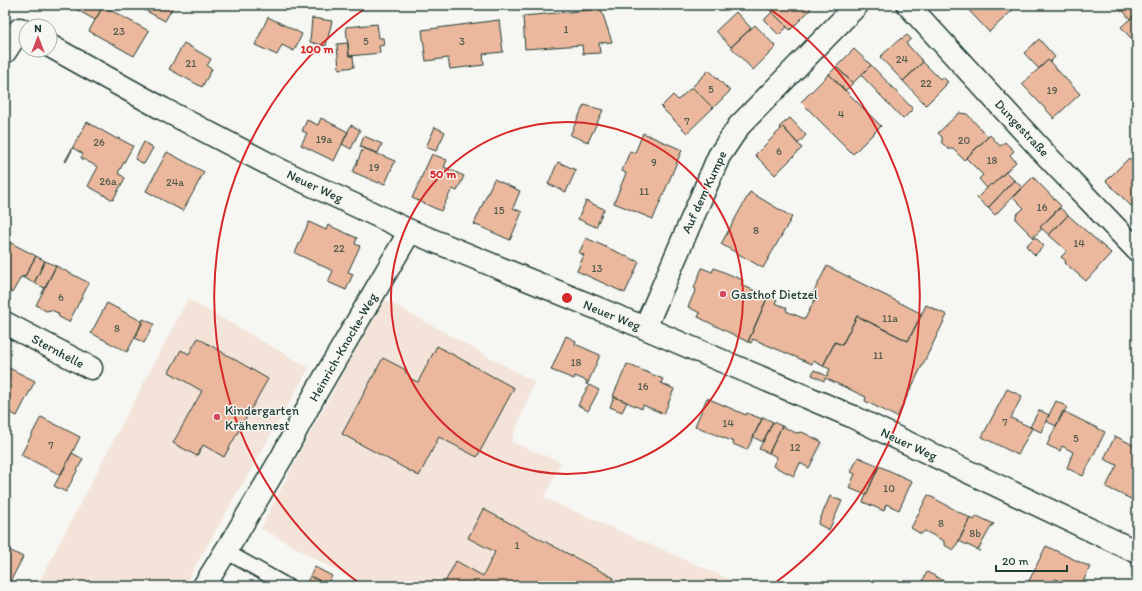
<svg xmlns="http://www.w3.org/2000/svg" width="1142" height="591" viewBox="0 0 1142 591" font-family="Itim,sans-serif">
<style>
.built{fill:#f3e3d8}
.building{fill:#ebb89d;stroke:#1f3d34}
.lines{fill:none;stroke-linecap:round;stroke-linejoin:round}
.service-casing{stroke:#1f3d34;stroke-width:17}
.minor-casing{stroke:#1f3d34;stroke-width:25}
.tertiary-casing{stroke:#1f3d34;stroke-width:25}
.service{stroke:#f6f6f2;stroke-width:14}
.minor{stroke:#f6f6f2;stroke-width:22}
.tertiary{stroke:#f6f6f2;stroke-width:22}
.ring{fill:none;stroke:#d62828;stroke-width:2}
.poi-dot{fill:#d1495b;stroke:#f6f6f2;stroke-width:1.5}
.labels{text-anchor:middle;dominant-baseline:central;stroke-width:3;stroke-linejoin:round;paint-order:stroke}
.number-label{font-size:11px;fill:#525c4e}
.street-label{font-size:13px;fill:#1f3d34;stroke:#f6f6f2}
.poi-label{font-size:13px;fill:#1f3d34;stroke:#f6f6f2;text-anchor:start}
.centre{fill:#d62828;stroke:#f6f6f2;stroke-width:2}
.ring-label{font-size:12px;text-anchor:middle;font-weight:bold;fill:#d62828;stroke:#f6f6f2;stroke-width:3;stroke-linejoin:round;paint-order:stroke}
</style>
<rect width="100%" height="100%" fill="#f6f6f2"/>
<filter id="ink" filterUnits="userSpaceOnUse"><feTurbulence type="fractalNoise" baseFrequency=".025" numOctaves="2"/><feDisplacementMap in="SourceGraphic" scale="8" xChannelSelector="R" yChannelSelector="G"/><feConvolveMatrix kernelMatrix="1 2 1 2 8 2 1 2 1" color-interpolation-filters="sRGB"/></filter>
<g filter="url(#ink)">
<path class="built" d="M188,299l121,69 -125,218h-147z
M384,299l150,83 -23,60 50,20 -17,36 201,88h-381l-103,-58 49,-95z"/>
<path class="building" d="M69,5h35l-9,15z
M135,5h39l-9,16z
M765,5h42l4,4 -21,21z
M964,5h50l2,2 -27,25z
M1114,5h16l-9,7z
M1130,5h7v8l-7,6 -7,-8z
M103,6l46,25 -15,25 -45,-25z
M601,9l11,33 -13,1 1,10 -17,1 -1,-9 -57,4 -2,-33z
M736,12l15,16 -20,19 -15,-16z
M772,12l15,15 -8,8 -15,-15z
M1137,13v32l-16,-18z
M268,17l34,17 -8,17 -12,-6 -5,10 -22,-10z
M312,18l20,3 -6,25 -16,-4z
M499,20l4,32 -20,2 1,11 -34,4 -2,-11 -22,3 -4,-31z
M377,24l2,14h4l1,7 -5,1 1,7 -31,3 -3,-29z
M755,25l21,22 -23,23 -22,-23z
M907,35l4,4 -5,4 17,19 -20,19 -23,-24 21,-19 1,1z
M1039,39l16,18 -5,5 -2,-2 -9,9 -15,-16z
M184,43l27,16 -4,7 5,3 -10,18 -33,-18z
M348,43l1,13h4l1,11 -15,2 -2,-25z
M854,49l17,16 -18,18 -17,-16z
M1048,60l32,34 -27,25v-2l-31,-33z
M923,62l17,17 3,-2 5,5 -3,2 1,1 -20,20 -23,-24z
M871,65l42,44 -10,10 -42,-44z
M836,67l17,16 -8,8 -16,-17z
M709,70l21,21 -17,17 -21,-21z
M829,74l52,52 -28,28 -52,-52z
M692,87l21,21 -26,25 -26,-26 12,-12 5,5z
M584,105l19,5 -15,32 -18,-7z
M959,113l8,1 21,23 -24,23 -11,-11h-5l-6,-6v-6l-4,-4z
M321,118l27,14 -14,29 -33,-16 6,-12 -5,-2 5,-11 11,5z
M790,118l16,17 -8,9 -15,-17 -2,2 -2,-2z
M87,122l30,17 1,-1 15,8 -15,27 7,5 -12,22 -25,-14 10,-19 -17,-9 2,-4 -10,-6 -7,14 -1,-1z
M351,125l9,5 -9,19 -9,-5z
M435,127l10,5 -9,19 -10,-4z
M783,127l19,21 -27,27 -20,-20z
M643,133l39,17 -29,69 -39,-16 12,-30 -4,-2 8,-20 5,2z
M990,135l10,11 5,-4 9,9 -4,4 6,7 -24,23 -1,-1 -4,4 -8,-9 4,-4 -17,-17z
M364,136l18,8 -4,9 -18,-6z
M144,142l9,6 -9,16 -9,-5z
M363,148l32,13 -10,23 -6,-2v1l-26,-11z
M167,152l37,20 -21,39 -37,-20z
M432,154l15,6 -3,7 20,9 -7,15 -5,-2 -11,22 -29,-13z
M1129,158l8,8v34l-6,6 -25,-25z
M558,162l18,8 -10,22 -18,-8z
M1006,172l8,8 -26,28 -11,-10 14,-14 1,1z
M1033,177l28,29 -21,21 2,2 -9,8 -17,-17v-5l8,-7 -11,-11z
M494,179l26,12 -7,17 9,4 -12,28 -36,-16z
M1014,180l8,7 -27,28 -7,-7z
M750,192l42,25 -29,51 -42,-24z
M586,201l18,8 -8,18 -18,-8z
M1060,208l8,7 -19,20 -9,-8z
M1068,215l43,38 -25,28 -21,-18 1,-2 -5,-4 6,-6 -18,-16z
M309,222l17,8 2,-5 29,13 -2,6 5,2 -12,26 5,2 -7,16 -18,-8 5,-11 -38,-18z
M1035,237l9,9 -9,9 -9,-9z
M586,238l53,24 -14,31 -48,-22 7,-16 -5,-2z
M9,242l27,14 -11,20 -4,1 -9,16 -7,-4v-39z
M36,256l9,5 -11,22 -12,-6 3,-1z
M45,261l11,5 -11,22 -11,-5z
M56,266l33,17 -20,39 -10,-5 -1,-4 -7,-3 -5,1 -10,-6z
M827,266l95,48 -14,27 -51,-25 -15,29 -7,-3 -12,24 -10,-5 -1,3 -59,-25 -2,4 -3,-1 20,-46 9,4 -2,3 12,5 -1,3 19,8 11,-22 -4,-2z
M702,268l10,4 2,-4 29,12 -2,5 27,11 -20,46 -50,-25 2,-4 -12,-6 8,-18 -2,-1z
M107,303l36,19 -16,30 -36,-19z
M926,305l21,10 -50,102 -32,-16 1,-4 -41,-19 -1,3 -12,-6 2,-5 13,6 3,-7 -7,-3 12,-24 7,3 15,-29 51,25z
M143,319l11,5 -10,19 -9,-5z
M566,336l10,5 -1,3 25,11 -13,30 -1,-1 1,-3 -12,-5 -1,3 -23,-9z
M198,338l70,41 -44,78 -21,-12 -6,11 -24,-13 29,-52 -33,-19 12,-22 8,4z
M437,346l77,42 -37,69 -38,-20 -20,39 -77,-42 41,-76 23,12 -1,2 3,2 3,5 7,3z
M627,364l36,15 -2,4 13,6 -10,25 -21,-9 -1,4 -29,-13z
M5,366l30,15 -18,35 -12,-6z
M589,385l10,5 -11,21 -10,-6z
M1007,389l15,7 -11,22 21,10 -14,27 -36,-18z
M614,397l13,5 -5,10 -12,-5z
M707,398l39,17 1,-2 15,6 -15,31 -14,-6 1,-2 -39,-16z
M1056,401l11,6 -11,19 -10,-5z
M1039,410l10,5 -8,17 -11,-5z
M1063,411l42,21 -22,44 -16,-8 6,-16 -11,-6 -2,5 -13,-6z
M41,417l39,20 -19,38 -40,-20z
M763,417l10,5 -10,20 -10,-5z
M773,422l9,4 -13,27 -10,-4z
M782,426l14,7 6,-1 20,10 -13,26 -9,-5 -6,13 -21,-10 4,-9 -8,-4z
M1115,436l18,9 4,-8v65l-31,-15 11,-22 -13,-6z
M72,453l11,6 -17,33 -12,-6z
M858,457l21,9 -13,29 -17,-7 6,-14 -4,-2z
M879,466l33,15 -13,29 -13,-6 -2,7 -21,-9z
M928,495l42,23 -16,32 -10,-5v-4l-19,-10 -4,3 -10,-6z
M830,496l12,5 -13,29 -11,-6z
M483,509l131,69 -5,8h-166l13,-25 27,15 12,-24 -27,-14z
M977,516l17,8 -1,1h-1l-14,25 2,1 -21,-10 11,-23 4,2z
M1046,546l44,21 -9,19h-11l-15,-7 -3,7h-22l-3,-1z
M7,549l16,8 -15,29h-3v-34z
M315,567l17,9 -5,9 -17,-9z
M927,572l27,14h-34z
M310,576l18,9v1h-23z"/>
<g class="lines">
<g class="service-casing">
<path id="service" d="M225,551l62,35"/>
</g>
<g class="minor-casing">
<path id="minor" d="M50,46l113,63 119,62 128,60 235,97 206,88 286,136
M5,52l15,-23
M5,323l86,45
M645,328l74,-172 20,-30 118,-121
M204,586l33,-53 45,-76 32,-61 96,-165"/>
</g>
<g class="tertiary-casing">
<path id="tertiary" d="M908,5l139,151 90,94"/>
</g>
<use href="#service" class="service"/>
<use href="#minor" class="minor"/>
<use href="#tertiary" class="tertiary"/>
</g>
</g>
<g class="ring">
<circle cx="567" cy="298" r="176"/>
<path d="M362 585A353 353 0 0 1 370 5M764 5A353 353 0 0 1 772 585"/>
</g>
<g class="poi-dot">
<circle cx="723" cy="294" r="4"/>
<circle cx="217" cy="417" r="4"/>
</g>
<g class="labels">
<g class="number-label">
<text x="566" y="29">1</text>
<text x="119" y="31">23</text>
<text x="366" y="41">5</text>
<text x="462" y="41">3</text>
<text x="902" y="59">24</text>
<text x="191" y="63">21</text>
<text x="926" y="83">22</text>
<text x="711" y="89">5</text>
<text x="1052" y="90">19</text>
<text x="841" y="114">4</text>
<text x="687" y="121">7</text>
<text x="324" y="139">19a</text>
<text x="964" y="140">20</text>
<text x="99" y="142">26</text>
<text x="779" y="151">6</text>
<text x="992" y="160">18</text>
<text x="654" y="162">9</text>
<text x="374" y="167">19</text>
<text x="108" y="181">26a</text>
<text x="175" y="182">24a</text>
<text x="644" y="191">11</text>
<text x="1042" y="207">16</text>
<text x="499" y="210">15</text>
<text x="756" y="230">8</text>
<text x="1079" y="243">14</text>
<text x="339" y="248">22</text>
<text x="597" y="268">13</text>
<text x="61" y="297">6</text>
<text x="890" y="318">11a</text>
<text x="117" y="328">8</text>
<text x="878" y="355">11</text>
<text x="576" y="362">18</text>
<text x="643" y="386">16</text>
<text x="1005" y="422">7</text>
<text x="728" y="423">14</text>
<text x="1076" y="438">5</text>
<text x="51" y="445">7</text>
<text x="795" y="447">12</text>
<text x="889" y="488">10</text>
<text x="941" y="523">8</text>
<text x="975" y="533">8b</text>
<text x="517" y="545">1</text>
</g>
<g class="street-label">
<text transform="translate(1022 128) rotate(47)">Dungestraße</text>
<text transform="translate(315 186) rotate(25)">Neuer Weg</text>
<text transform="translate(704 192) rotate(-65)">Auf dem Kumpe</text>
<text transform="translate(612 315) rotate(22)">Neuer Weg</text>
<text transform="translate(343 347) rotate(-60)">Heinrich-Knoche-Weg</text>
<text transform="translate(58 351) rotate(28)">Sternhelle</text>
<text transform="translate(909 444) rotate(25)">Neuer Weg</text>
</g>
<g class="poi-label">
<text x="731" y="294">Gasthof Dietzel</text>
<text x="225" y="410">Kindergarten<tspan x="225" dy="15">Krähennest</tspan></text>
</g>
</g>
<circle cx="567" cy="298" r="6" class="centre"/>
<g class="ring-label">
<text x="317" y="53">100 m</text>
<text x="443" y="178">50 m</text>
</g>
<rect width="1142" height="591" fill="none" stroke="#f6f6f2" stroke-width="20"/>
<rect x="10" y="10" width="1122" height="571" fill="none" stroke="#1f3d34" stroke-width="1.5" filter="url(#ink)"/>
<g transform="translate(38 38)"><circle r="19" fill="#f6f6f2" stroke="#a0aca6"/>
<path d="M0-3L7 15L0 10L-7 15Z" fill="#d1495b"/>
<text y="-6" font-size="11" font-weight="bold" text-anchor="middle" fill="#1f3d34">N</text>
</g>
<path d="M996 565v6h71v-6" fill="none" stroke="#1f3d34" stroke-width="2"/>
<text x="1002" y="565" font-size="12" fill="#1f3d34" stroke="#f6f6f2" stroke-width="3" paint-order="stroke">20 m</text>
</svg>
